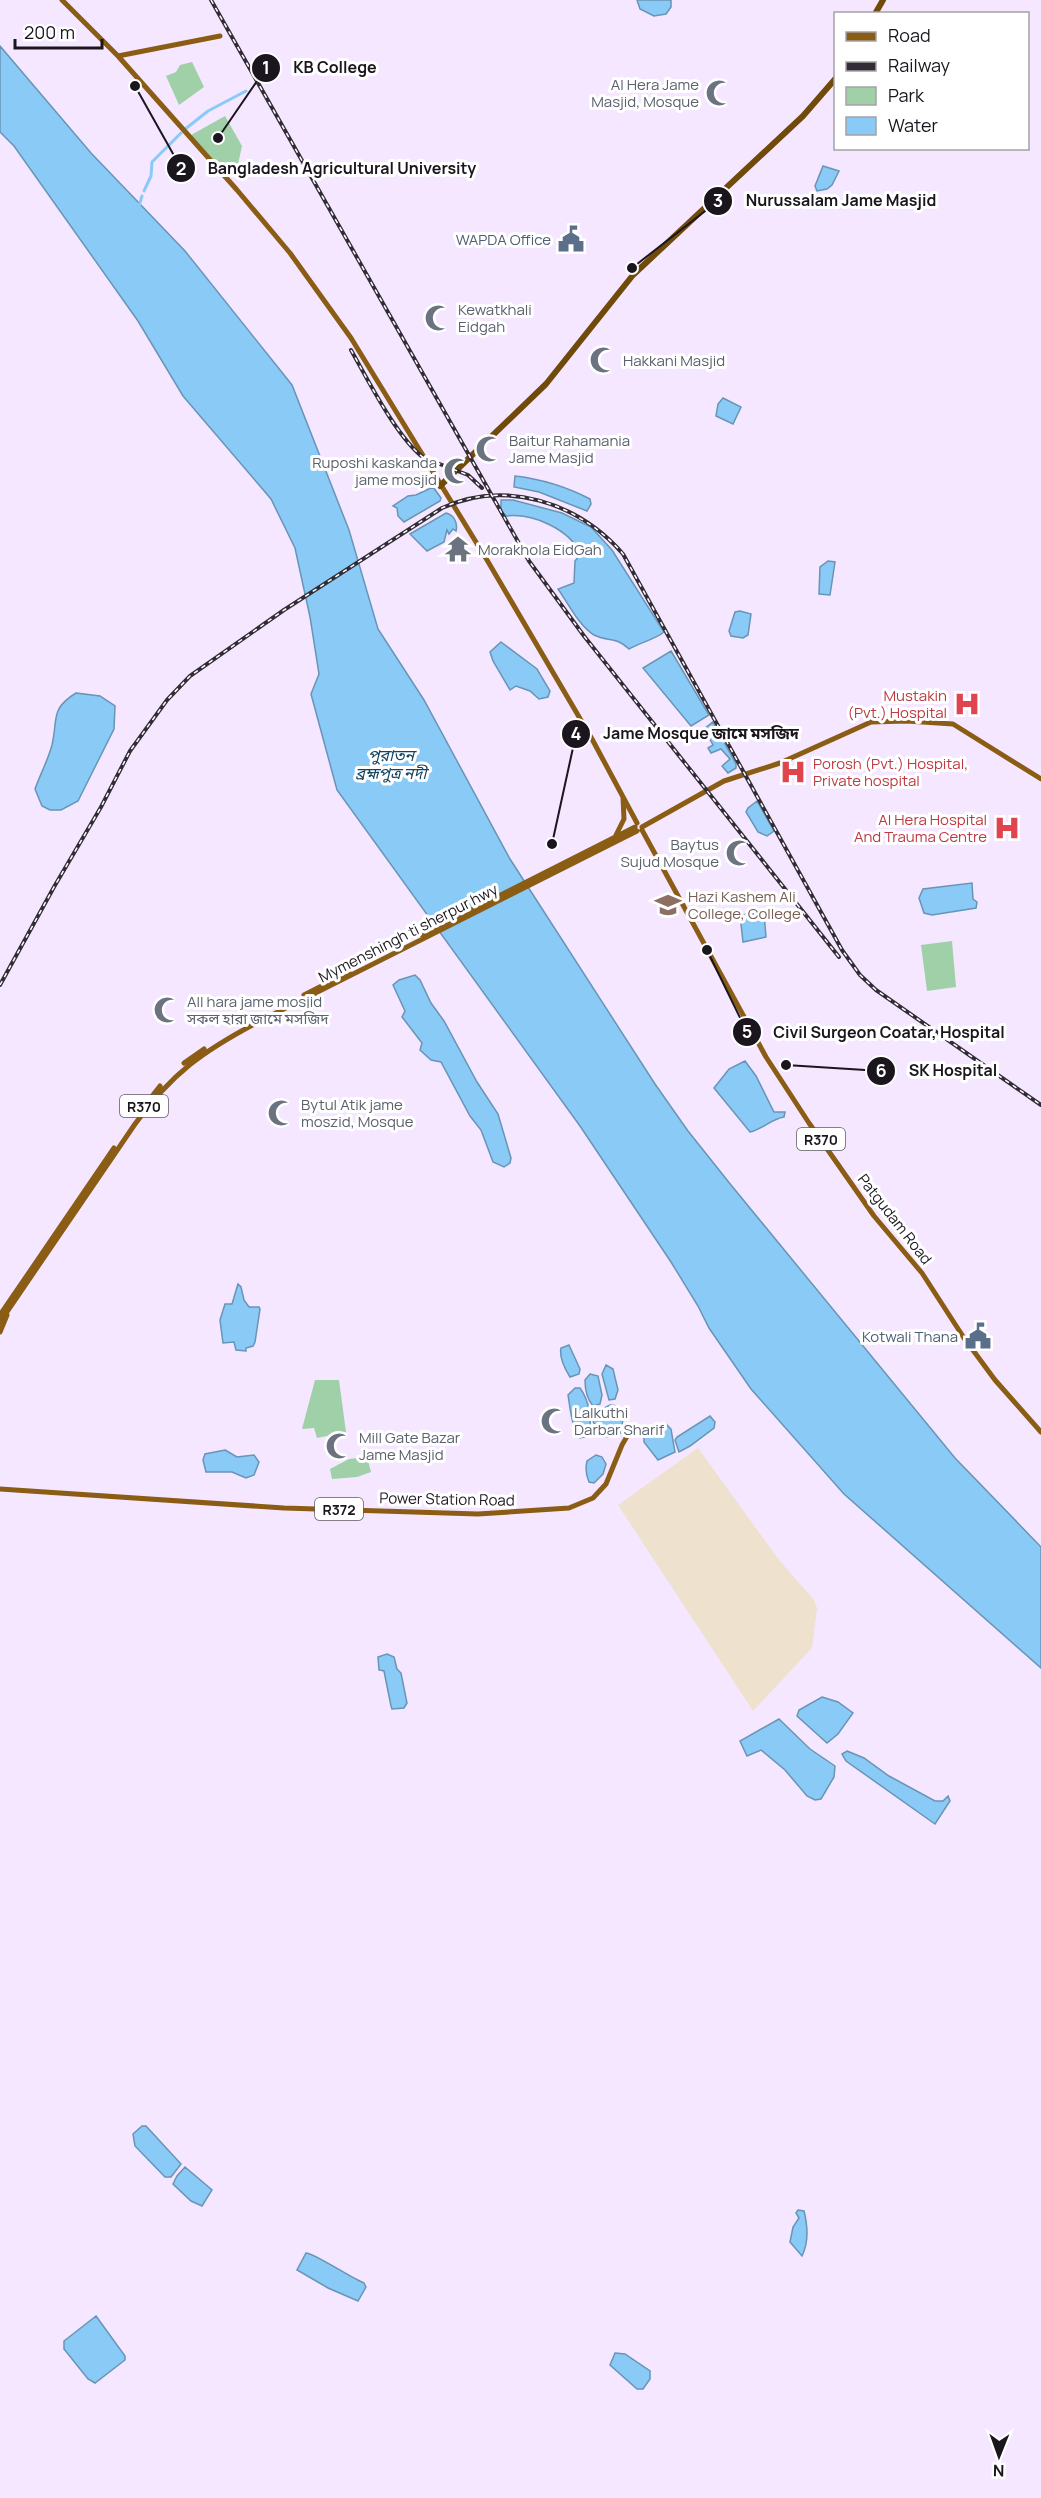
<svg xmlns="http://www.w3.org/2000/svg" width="1041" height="2498" viewBox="0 0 1041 2498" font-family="Manrope,'Noto Sans Bengali',sans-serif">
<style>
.industrial{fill:#eee1ce}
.green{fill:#9fd0a8}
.water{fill:#8acaf6;stroke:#6994b5;stroke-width:1.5}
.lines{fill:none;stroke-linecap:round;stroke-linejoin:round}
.canal{stroke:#8acaf6;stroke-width:3}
.major{stroke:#8b5d14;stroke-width:5}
.highway{stroke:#704a08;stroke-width:6}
.rail-casing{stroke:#322c36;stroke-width:4}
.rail{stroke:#fff;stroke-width:1.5;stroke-dasharray:4.5;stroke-linecap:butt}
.labels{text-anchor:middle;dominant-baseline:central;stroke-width:6;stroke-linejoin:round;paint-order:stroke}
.shield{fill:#fff;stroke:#5f5c62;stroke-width:1.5}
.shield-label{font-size:14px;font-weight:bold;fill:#1b161e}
.worship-label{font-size:15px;fill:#5b616d;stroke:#fff;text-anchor:start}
.service-label{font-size:15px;fill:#4e5e75;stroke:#fff;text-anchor:end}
.health-label{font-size:15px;fill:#be3a42;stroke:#fff;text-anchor:end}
.education-label{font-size:15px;fill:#785e54;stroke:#fff;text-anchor:start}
.street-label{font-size:15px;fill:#1b161e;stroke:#fff}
.water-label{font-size:16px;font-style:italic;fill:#124461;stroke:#fff}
.leader{fill:none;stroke:#1b161e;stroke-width:2}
.callout-dot{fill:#1b161e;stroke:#fff;stroke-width:2}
.mark-label{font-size:18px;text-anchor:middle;font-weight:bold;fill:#fff}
.callout-label{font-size:16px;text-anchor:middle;font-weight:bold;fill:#1b161e;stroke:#fff;stroke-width:6;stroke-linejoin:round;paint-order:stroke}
</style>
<rect width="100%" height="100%" fill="#f5e7ff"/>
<path class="industrial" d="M698,1448l81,112 35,40 3,8 -5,40 -59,63 -135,-206z"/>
<path class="green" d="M192,62l12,25 -25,18 -13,-29 10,-4 4,-7z
M225,116l17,30 -5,23 -12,4 -34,-38z
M952,941l4,46 -29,4 -6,-46z
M315,1380h24l7,52 -29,6 -3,-10 -12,1z
M367,1457l4,15 -14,5 -25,2 -2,-10 19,-10z"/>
<path class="water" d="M637,0h34v7l-5,7 -12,2 -14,-7z
M0,46l91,107 94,98 107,134 57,145 29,99 46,71 86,159 145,225 33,47 43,54 224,273 86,89v121l-197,-174 -93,-105 -42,-61 -11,-22 -27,-44 -91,-136 -243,-336 -26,-96 8,-20 -9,-57 -15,-69 -24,-49 -88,-103 -45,-75 -124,-175 -14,-14z
M823,166l16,5 -7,14 -5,4 -10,2 -2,-5z
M723,398l18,9 -8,17 -17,-8 2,-12z
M515,476c26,3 52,11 75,23l1,5 -4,7 -48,-19 -25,-5z
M433,487l8,11 -1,3 -36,21 -6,-6 -1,-8 -4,-2 15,-10 8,-1z
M501,500h12l49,13 29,14 21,23 52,82c-8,7 -25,11 -35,17 -14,-13 -21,-7 -35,-14 -15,-9 -26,-32 -36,-46l16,-6 1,-22 6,-7c-12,-25 -48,-41 -75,-38l-5,-5z
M446,513c8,2 12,10 10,18l-3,-2 -4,5 -2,-4 -3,12 -17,9 -17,-17z
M828,561l7,1 -5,33 -11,-1 1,-27z
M740,611l11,3 -3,21 -5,3 -12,-2 -2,-5 6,-19z
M501,642l36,27 13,22 -2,6 -9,2 -9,-8 -14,-5 -6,4 -17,-29 -3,-9z
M671,651l38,64 -18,11 -48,-58z
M76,693l24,3 15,10 -1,23 -36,72 -17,9h-11l-8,-4 -7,-17c5,-14 13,-29 17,-44 6,-26 -2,-36 24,-52z
M713,722l23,42v4l-8,5 -6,-7 8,-7 -9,-10 -10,4 -3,-5 5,-3 -9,-16z
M757,801l17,30 -7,5 -9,-4 -12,-20 2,-4z
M972,883l1,16 4,3 -1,6 -44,7 -8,-2 -5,-15 4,-9z
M764,913l2,24 -23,5 -3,-27z
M415,975l5,5 11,23 13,18 33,61 21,32 13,44 -1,5 -6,4 -11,-5 -12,-32 -11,-14 -29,-54 -10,-2 -11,-10 2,-7 -20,-26 3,-6 -12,-26 6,-5z
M745,1061l11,15 18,36h11l-1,5c-13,2 -21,12 -34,15l-36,-44 15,-19z
M238,1284l3,3 3,13 5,7h10l1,2 -5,33 -2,4 -7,2v3l-10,-1 -2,-8 -11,1 -3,-23 5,-16h7z
M569,1345l11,24 -1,5 -9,3c-5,-8 -11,-20 -9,-29z
M606,1365l7,4 5,21 -3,9 -6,1 -7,-26z
M590,1374l8,2 4,19 -2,9 -7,2c-6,-7 -8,-17 -8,-26z
M575,1388h5c9,12 13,33 8,48l-8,2c-8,-9 -10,-31 -12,-43z
M610,1405l8,1 5,12 -2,15c-16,10 -24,0 -29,-15l1,-4z
M710,1416l5,6 -1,6 -24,18 -11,6 -4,-12 2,-3z
M666,1424l5,5 4,23 -17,8 -14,-18v-5l6,-7z
M225,1450l12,7 17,-2 5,7 -5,13 -8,3 -14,-6h-26l-3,-12 2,-6z
M596,1455l6,2 4,7 -3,10 -9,9 -5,-1c-3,-7 -4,-13 -2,-21z
M387,1654l7,3 3,12 4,4 6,30 -3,5 -12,1 -1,-3 -7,-35 -5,-1 -1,-13z
M822,1697l16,5 15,11 -15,21 -11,9 -30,-27 2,-6z
M779,1719l31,30 25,17 -1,11 -13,22 -6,1 -8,-4 -22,-26 -24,-20 -14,6 -7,-15z
M847,1751l17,7 25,18 46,25h8l5,-5 2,5 -15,23 -89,-63 -4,-7z
M142,2126h4l35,38 -10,13h-6l-30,-31 -2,-12z
M185,2167l27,23 -10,16 -11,-5 -18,-17 4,-8z
M798,2210l6,1c4,16 5,31 -2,45l-12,-14 3,-15 6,-9 -3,-5z
M306,2253c8,0 45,25 58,30l2,4 -8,14 -30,-13 -31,-18z
M96,2316l29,40v4l-30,23 -7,-4 -24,-30v-8z
M615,2353l10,1 25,17v8l-7,10h-6l-27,-24z"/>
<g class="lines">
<path class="canal" d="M184,130l24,-19 38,-20
M144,191l7,-15 1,-14 29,-29
M139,206l3,-10"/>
<path class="major" d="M62,0l56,56 119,134 53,63 61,85 136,222 105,179 45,84
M118,56l102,-20
M642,827l82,-46 56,-18 91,-41 36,-1 46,3 88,55
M642,830l124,227 43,66 65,93 48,57 42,65 31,42 46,52
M616,835l8,-16 -1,-21
M422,935l213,-108
M304,995l45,-23
M184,1063l20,-14
M142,1109l18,-23
M0,1315l114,-167
M0,1322l135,-198c37,-51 68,-73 123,-102l379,-191
M0,1332l7,-17
M0,1489l284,19 194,6 91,-6 24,-10 13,-14 16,-39 11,-19"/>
<path class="highway" d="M875,14l8,-14
M440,486l106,-102 87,-109 170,-159 33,-38"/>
<g class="rail-casing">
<path id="rail" d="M211,0l318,561 55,75 255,321
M351,350c17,30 46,88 73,108l44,17 14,13
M0,985l54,-98 47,-80 29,-56 37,-51 23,-24 94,-66 158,-102c63,-29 136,-6 181,46l219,396 18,25 16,15 165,115"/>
</g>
<use href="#rail" class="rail"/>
</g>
<defs>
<g id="mosque-bare" transform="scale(2.07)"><path d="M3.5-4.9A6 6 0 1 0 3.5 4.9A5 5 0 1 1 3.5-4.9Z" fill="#6b7280" stroke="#fff" stroke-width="2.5" paint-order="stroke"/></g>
<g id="civic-bare" transform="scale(2.07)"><path d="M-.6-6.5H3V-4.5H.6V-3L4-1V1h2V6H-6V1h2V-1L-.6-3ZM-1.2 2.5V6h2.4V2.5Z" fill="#5c6f8a" stroke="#fff" stroke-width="2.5" paint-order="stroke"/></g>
<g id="temple-bare" transform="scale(2.07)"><path d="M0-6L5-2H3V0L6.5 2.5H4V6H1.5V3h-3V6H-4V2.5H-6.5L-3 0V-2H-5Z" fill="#6b7280" stroke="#fff" stroke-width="2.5" paint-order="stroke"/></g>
<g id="hospital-bare" transform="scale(2.07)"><path d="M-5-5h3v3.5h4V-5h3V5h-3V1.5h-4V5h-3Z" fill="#e0444e" stroke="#fff" stroke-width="2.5" paint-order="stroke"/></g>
<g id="university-bare" transform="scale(2.07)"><path d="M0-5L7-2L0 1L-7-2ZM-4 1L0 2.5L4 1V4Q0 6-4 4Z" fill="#8d6e63" stroke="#fff" stroke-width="2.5" paint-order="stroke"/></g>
</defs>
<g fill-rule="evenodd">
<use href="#mosque-bare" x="719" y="93"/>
<use href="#civic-bare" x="571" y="239"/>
<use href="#mosque-bare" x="438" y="318"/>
<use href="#mosque-bare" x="603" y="360"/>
<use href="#mosque-bare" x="489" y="449"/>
<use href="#mosque-bare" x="457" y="471"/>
<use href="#temple-bare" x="458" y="549"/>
<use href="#hospital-bare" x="967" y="704"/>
<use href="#hospital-bare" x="793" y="772"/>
<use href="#hospital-bare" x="1007" y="828"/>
<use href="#mosque-bare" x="739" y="853"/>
<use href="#university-bare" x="668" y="905"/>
<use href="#mosque-bare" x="167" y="1010"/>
<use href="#mosque-bare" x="281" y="1113"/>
<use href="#civic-bare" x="978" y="1336"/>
<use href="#mosque-bare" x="554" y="1421"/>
<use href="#mosque-bare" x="339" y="1446"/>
</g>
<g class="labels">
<g class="shield">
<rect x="120" y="1095" width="48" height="22" rx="4.5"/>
<rect x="797" y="1128" width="48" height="22" rx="4.5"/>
<rect x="315" y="1498" width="48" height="22" rx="4.5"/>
</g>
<g class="shield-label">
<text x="144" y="1106">R370</text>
<text x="821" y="1139">R370</text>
<text x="339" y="1509">R372</text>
</g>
<g class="worship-label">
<text x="699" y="84" text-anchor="end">Al Hera Jame<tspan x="699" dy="17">Masjid, Mosque</tspan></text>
<text x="458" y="309">Kewatkhali<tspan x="458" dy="17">Eidgah</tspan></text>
<text x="623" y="360">Hakkani Masjid</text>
<text x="509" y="440">Baitur Rahamania<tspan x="509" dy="17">Jame Masjid</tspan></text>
<text x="437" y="462" text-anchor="end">Ruposhi kaskanda<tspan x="437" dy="17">jame mosjid</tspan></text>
<text x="478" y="549">Morakhola EidGah</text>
<text x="719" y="844" text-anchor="end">Baytus<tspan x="719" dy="17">Sujud Mosque</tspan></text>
<text x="187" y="1001">All hara jame mosjid<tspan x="187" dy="17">সকল হারা জামে মসজিদ</tspan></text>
<text x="301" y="1104">Bytul Atik jame<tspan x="301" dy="17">moszid, Mosque</tspan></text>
<text x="574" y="1412">Lalkuthi<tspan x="574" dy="17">Darbar Sharif</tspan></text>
<text x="359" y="1437">Mill Gate Bazar<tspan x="359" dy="17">Jame Masjid</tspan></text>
</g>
<g class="service-label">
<text x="551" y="239">WAPDA Office</text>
<text x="958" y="1336">Kotwali Thana</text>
</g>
<g class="health-label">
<text x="947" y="695">Mustakin<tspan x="947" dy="17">(Pvt.) Hospital</tspan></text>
<text x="813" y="763" text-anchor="start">Porosh (Pvt.) Hospital,<tspan x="813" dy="17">Private hospital</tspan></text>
<text x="987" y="819">Al Hera Hospital<tspan x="987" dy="17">And Trauma Centre</tspan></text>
</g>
<g class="education-label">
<text x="688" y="896">Hazi Kashem Ali<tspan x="688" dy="17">College, College</tspan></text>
</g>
<g class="street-label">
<text transform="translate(408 933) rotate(-27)">Mymenshingh ti sherpur hwy</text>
<text transform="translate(895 1219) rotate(52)">Patgudam Road</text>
<text transform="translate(447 1499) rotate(1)">Power Station Road</text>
</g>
<g class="water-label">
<text x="391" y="755">পুরাতন<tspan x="391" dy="18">ব্রহ্মপুত্র নদী</tspan></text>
</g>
</g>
<path class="leader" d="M218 138L266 68M135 86L181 168M632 268L718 201M552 844L576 734M707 950L747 1032M786 1065L881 1071"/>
<g class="callout-dot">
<circle cx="218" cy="138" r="6"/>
<circle cx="135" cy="86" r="6"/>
<circle cx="632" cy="268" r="6"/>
<circle cx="552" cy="844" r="6"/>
<circle cx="707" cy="950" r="6"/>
<circle cx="786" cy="1065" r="6"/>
<circle cx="266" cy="68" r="15"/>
<circle cx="181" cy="168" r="15"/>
<circle cx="718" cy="201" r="15"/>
<circle cx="576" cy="734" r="15"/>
<circle cx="747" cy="1032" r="15"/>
<circle cx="881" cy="1071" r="15"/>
</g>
<g class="mark-label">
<text x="266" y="74">1</text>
<text x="181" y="175">2</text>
<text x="718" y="207">3</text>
<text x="576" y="740">4</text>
<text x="747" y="1038">5</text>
<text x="881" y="1077">6</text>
</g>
<g class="callout-label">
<text x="335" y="73">KB College</text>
<text x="342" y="174">Bangladesh Agricultural University</text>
<text x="841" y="206">Nurussalam Jame Masjid</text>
<text x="701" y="739">Jame Mosque জামে মসজিদ</text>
<text x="889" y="1038">Civil Surgeon Coatar, Hospital</text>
<text x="953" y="1076">SK Hospital</text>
</g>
<rect x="834" y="12" width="195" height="138" fill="#ffffff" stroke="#a4a2a5" stroke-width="1.5"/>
<rect x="846" y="32" width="30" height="9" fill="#8b5d14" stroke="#a4a2a5" stroke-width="1.5"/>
<text x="888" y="42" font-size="18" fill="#1b161e">Road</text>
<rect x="846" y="62" width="30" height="9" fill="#322c36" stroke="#a4a2a5" stroke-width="1.5"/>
<text x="888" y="72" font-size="18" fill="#1b161e">Railway</text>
<rect x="846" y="87" width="30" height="18" fill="#9fd0a8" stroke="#a4a2a5" stroke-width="1.5"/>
<text x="888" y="102" font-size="18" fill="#1b161e">Park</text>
<rect x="846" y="117" width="30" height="18" fill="#8acaf6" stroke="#a4a2a5" stroke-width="1.5"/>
<text x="888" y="132" font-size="18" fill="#1b161e">Water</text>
<g transform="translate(999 2456) rotate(181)" stroke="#ffffff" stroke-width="4.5" paint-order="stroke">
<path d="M0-4.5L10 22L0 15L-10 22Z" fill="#1b161e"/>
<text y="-9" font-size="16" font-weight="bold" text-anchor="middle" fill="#1b161e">N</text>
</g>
<path d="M15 39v9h87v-9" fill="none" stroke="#1b161e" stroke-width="3"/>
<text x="24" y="39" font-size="18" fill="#1b161e" stroke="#ffffff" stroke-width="4.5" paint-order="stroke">200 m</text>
</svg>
